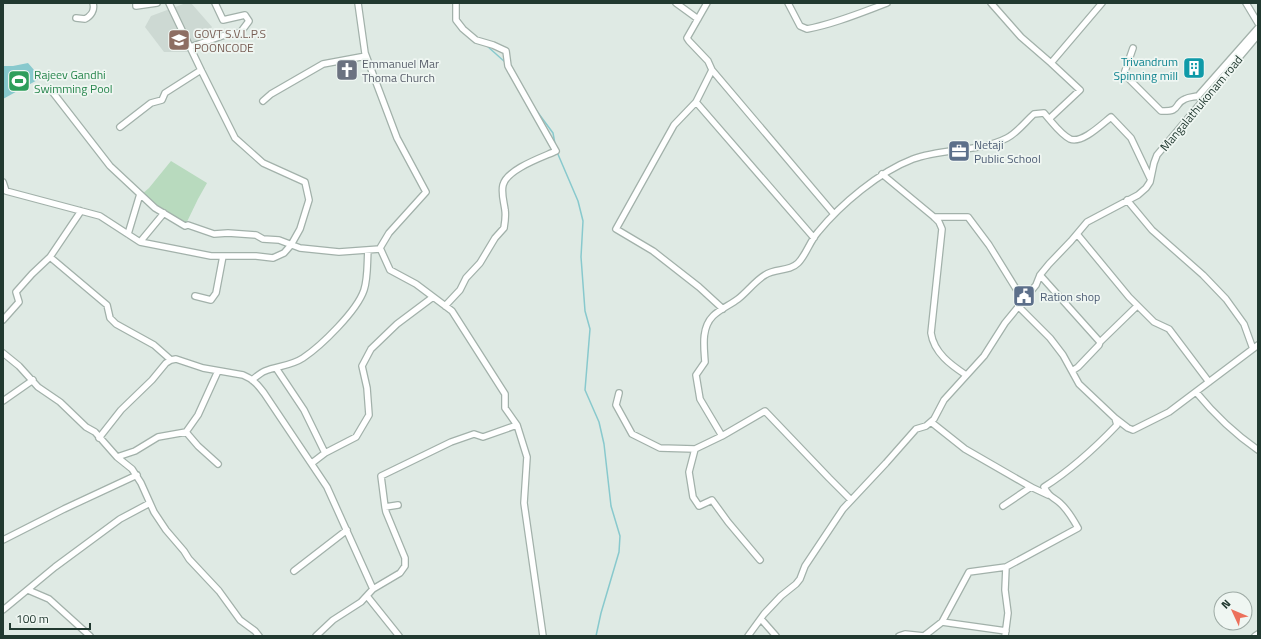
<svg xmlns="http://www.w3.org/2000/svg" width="1261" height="639" viewBox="0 0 1261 639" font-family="'Titillium Web',sans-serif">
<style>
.built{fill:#cdd9d3}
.green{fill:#b8dabe}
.water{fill:#88c9cd}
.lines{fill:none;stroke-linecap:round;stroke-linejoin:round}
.stream{stroke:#88c9cd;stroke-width:1.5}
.street-casing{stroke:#a2b1aa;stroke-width:8}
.street{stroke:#fff;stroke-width:5.5}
.labels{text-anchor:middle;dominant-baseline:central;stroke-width:3.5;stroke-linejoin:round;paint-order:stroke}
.education-label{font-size:12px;fill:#785e54;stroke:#eff6f2;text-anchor:start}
.culture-label{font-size:12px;fill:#0d838f;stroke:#eff6f2;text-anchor:end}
.worship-label{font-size:12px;fill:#5b616d;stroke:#eff6f2;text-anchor:start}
.leisure-label{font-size:12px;fill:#27864d;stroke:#eff6f2;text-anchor:start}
.street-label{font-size:12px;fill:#213930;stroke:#eff6f2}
.service-label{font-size:12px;fill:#4e5e75;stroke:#eff6f2;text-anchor:start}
</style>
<rect width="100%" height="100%" fill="#dfeae4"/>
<path class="built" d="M186,3h5l21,24 -18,25h-30l-19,-25 6,-11z"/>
<path class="green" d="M171,161l36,22 -9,16 -14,29c-17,-9 -31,-19 -43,-33l8,-7z"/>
<path class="water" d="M28,63l13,15 -38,21v-33h10z"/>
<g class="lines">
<path class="stream" d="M458,26l2,4 3,2
M487,46l18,16
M536,110l17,23 2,11
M557,152l21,49 5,20 -2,36 4,54 5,18 -5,61 14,32 5,22 7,62 9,30 -1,16 -18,61 -5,23"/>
<g class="street-casing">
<path id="street" d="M136,3v3l21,-3
M358,3l7,50 32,85 29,54 -37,41 -9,15 10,22 26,14 36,27 53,83v14l12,17 10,32 -3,46 19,133
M676,3l22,16
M707,3l-20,35 2,3 19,20 4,9 -16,32 118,136
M788,3l12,23 7,3c27,-5 53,-16 80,-26
M991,3l30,34 30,26 51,-60
M1246,3l12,20
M76,18l9,1c6,-3 10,-9 8,-16
M190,47l35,-12 15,-2 9,-12 -4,-6 -22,5 -8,-17
M1133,48l-9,26 37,37c21,1 12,-7 24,-12 4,-2 9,-2 13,-3l60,-68
M712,70l122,144
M51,90l59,76 45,42 30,18 3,-1 26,9 14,-1 28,2 7,4 16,1 21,8 39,4 41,-3
M263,101l8,-7 52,-30 43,-8
M696,102l-22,23 -58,104 37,22 46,36 24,22
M1049,119c6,7 13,16 21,20 12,5 32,-15 41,-22l20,21 19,40
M120,127l31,-24 11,-3 3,-7 36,-23
M882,174l52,43 5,5 3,7 -11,104c3,20 20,32 35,42
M3,182l3,9 94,25 40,26 71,14h45l17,2 11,-5 7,-8 9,-16 9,-29 -4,-18 -42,-19 -28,-25 -34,-68 -32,-67
M1127,200l25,30 51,45 23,24 18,25 9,25
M934,217h34l21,28 34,55
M128,234l12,-40
M1077,234l52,63 25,25 15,7 40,53
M140,242l24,-29
M50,257l57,48 3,13 6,6 38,21 17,15
M1040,275l60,67
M195,296l16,4 5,-7 7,-37
M445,306l15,-16 6,-12 14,-15 15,-25 9,-10c1,-6 2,-12 1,-18 -1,-8 -4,-17 -2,-25 4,-16 40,-28 53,-34l-48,-85 -2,-15 -13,-6 -17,-5 -13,-11 -7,-9v-17
M3,320l16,-18 -3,-10 16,-18 18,-17 31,-46
M3,353l16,13 19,21 22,15 26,25 9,5 22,25 15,12 9,14 13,29 12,18 18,21 5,8 30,32 21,29 15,11 4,5
M276,368l28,42 21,43
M1072,371l6,-4 21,-22 1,-3 36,-35
M252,380c4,-3 8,-7 13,-9 12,-5 26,-5 38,-13 18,-12 54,-47 61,-68 4,-12 3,-27 4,-40
M1196,392c18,22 39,42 62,58
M619,393l-3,12 16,29 28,14 35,1 27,-13 43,-25 64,67 22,22
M3,401l30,-21
M1115,418l13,10 5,2 36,-18 89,-67
M931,422l34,27 66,38 17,8
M186,432l12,14 20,18
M722,436l-22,-37 -4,-24 9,-13c-1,-15 -4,-34 8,-46 7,-7 17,-11 25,-17 9,-7 17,-18 27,-24 10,-7 24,-3 33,-12 8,-8 12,-22 20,-31 23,-28 61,-60 95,-73 29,-11 67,-7 94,-21 10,-5 19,-17 27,-24l10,-1 5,6 31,-29 -29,-27
M99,438l22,-28 31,-30 14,-17 5,-3 5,-1 27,9 40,7c10,4 15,10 21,18l63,94 46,102
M695,449l-6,23 4,25 6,9 13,-6 16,22 32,38
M117,457l18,-6 23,-14 28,-5 12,-17 20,-44
M312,463l13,-10 31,-16 13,-22 -2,-27 -5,-22 9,-17 26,-25 36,-27
M398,505l-13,2 -4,-31 70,-34 23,-8 9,3 34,-12
M1003,506l28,-19
M3,540l61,-31 73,-34
M294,571l53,-41
M28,590l21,9 41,37
M367,596l32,40
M3,610l52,-43 65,-48 30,-16
M761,619l15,17
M942,622l64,9
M316,636l17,-16 28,-18 12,-13 27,-16 5,-7v-8l-19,-46 -1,-5
M748,636l16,-22 17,-18 15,-12 4,-5 5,-13 38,-57 43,-46 30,-34 10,-3 8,-7 10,-19 40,-44 21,-33 31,-38 4,-10 9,-11 22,-23 16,-19 51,-27 8,-7 4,-6 4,-19 3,-8 101,-120
M899,636l6,-2 19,2 18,-14 27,-50 37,-5
M1005,636l3,-23 -3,-23 1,-23 72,-39c-5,-9 -10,-18 -18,-25 -8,-7 -10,-5 -16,-16 27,-17 51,-39 73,-62l-2,-7 -36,-34 -16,-29 -13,-17 -32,-32
M1255,636l3,-2"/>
</g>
<use href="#street" class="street"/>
</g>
<defs>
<g id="school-square" transform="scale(1.15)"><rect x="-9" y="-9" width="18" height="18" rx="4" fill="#8d6e63" stroke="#eff6f2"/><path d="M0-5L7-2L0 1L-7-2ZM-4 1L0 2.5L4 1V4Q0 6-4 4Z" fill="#fff"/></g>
<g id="building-square" transform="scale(1.15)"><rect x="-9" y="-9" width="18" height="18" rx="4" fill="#0f9aa8" stroke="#eff6f2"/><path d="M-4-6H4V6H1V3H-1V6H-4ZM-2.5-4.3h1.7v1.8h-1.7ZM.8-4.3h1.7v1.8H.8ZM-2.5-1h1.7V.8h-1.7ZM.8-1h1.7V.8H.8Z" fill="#fff"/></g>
<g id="church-square" transform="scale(1.15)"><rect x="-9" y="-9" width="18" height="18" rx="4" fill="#6b7280" stroke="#eff6f2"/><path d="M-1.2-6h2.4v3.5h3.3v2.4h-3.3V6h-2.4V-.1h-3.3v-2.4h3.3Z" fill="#fff"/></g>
<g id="stadium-square" transform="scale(1.15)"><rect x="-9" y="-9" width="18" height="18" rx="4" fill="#2e9e5b" stroke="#eff6f2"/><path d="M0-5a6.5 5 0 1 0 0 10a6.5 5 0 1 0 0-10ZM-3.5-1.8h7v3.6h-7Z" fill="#fff"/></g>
<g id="office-square" transform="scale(1.15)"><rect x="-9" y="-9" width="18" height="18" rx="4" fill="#5c6f8a" stroke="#eff6f2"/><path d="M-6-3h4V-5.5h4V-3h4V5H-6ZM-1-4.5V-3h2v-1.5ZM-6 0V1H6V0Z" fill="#fff"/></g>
<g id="civic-square" transform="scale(1.15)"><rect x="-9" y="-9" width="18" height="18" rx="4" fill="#5c6f8a" stroke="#eff6f2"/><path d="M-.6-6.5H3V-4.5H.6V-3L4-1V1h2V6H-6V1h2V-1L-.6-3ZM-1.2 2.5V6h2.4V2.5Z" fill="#fff"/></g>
</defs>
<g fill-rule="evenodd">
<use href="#school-square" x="179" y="40"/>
<use href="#building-square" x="1194" y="68"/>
<use href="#church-square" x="347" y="70"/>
<use href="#stadium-square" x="19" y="81"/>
<use href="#office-square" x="959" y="151"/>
<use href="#civic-square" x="1024" y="296"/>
</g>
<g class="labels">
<g class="education-label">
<text x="194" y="33">GOVT S.V.L.P.S<tspan x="194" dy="14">POONCODE</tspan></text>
</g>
<g class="culture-label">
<text x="1178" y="61">Trivandrum<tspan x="1178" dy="14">Spinning mill</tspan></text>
</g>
<g class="worship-label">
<text x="362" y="63">Emmanuel Mar<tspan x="362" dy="14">Thoma Church</tspan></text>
</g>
<g class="leisure-label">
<text x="34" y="74">Rajeev Gandhi<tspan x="34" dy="14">Swimming Pool</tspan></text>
</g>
<g class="street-label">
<text transform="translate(1201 103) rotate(-50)">Mangalathukonam road</text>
</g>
<g class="service-label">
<text x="974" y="144">Netaji<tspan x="974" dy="14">Public School</tspan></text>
<text x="1040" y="296">Ration shop</text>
</g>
</g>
<rect width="1261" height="639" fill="none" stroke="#213930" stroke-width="8"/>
<g transform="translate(1233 611) rotate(314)"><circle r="19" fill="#eff6f2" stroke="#9daaa4"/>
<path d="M0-3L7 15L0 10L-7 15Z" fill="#ec705b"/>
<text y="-6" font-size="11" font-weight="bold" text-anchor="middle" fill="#213930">N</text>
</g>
<path d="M10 623v6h80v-6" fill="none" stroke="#213930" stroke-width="2"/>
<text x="16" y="623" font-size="12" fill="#213930" stroke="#eff6f2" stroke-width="3" paint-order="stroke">100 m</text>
</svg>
